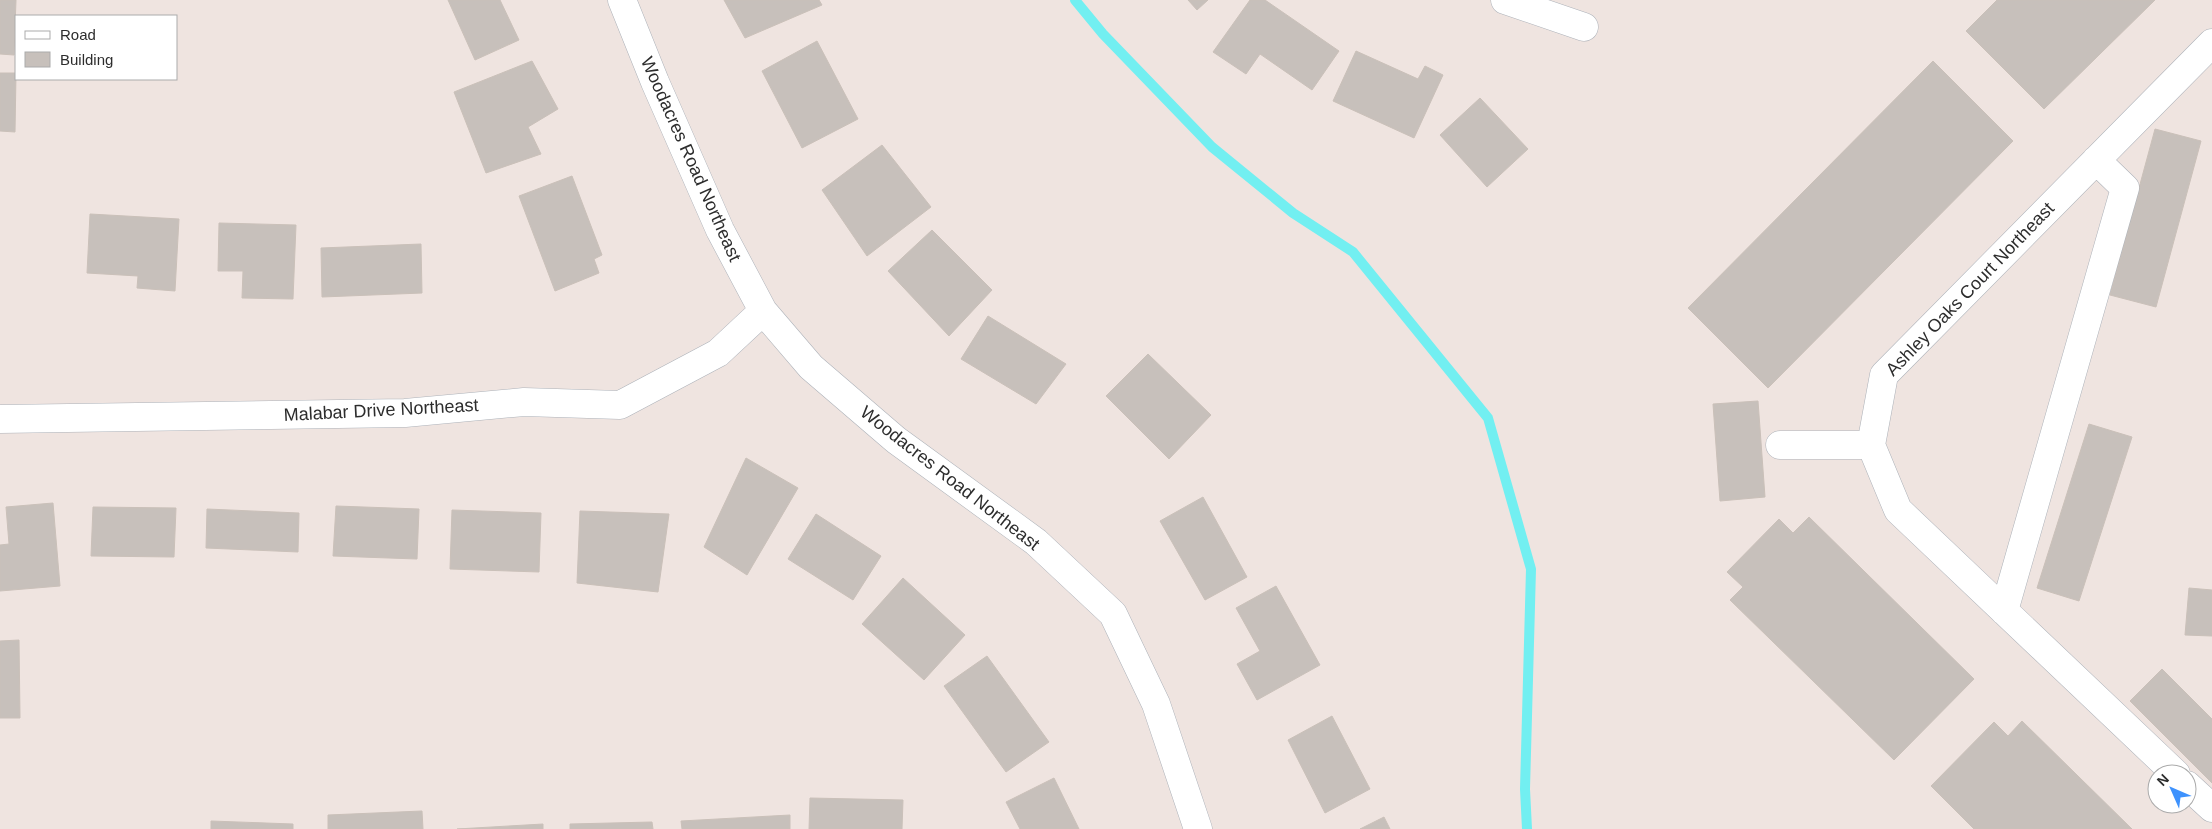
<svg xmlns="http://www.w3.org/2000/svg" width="2212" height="829" viewBox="0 0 2212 829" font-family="Helvetica,sans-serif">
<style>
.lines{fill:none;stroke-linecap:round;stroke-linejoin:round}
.stream{stroke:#72eff1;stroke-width:10}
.building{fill:#c7c0bb;stroke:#cac0b9}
.minor-casing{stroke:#adb2b9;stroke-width:29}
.minor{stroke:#fff;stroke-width:28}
.labels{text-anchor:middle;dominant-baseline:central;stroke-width:4;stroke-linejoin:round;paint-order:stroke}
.street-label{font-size:18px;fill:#2d2d2d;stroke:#fff}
</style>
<rect width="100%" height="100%" fill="#efe4e0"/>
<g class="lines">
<path class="stream" d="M1075,0l28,34 109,113 81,66 60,39 135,166 43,151 -6,220 2,40"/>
</g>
<path class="building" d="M0,0h16l-2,55 -14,-1z
M448,0h52l19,40 -44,20z
M724,0h95l3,5 -77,33z
M1188,0h20l-11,10z
M1250,0h15l74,51 -27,39 -52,-36 -14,20 -33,-22z
M1997,0h158l-111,109 -78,-78z
M817,41l41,78 -56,29 -40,-77z
M1356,51l62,28 7,-13 18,9 -29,63 -81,-37z
M532,61l26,48 -30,18 13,27 -55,19 -32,-81z
M1933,61l80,80 -245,247 -80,-80z
M0,73h16l-1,59 -15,-1z
M1480,98l48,51 -41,38 -47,-52z
M2155,129l46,12 -45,166 -46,-12z
M882,145l49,62 -64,49 -45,-66z
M572,176l30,79 -8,4 5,14 -44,18 -36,-95z
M90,214l89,5 -4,72 -38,-3 1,-12 -51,-3z
M219,223l77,2 -3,74 -51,-1 1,-27h-25z
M932,230l60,60 -43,46 -61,-65z
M421,244l1,49 -100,4 -1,-49z
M988,316l78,48 -30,40 -75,-45z
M1148,354l63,61 -42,44 -63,-63z
M1758,401l7,96 -45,4 -7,-97z
M2089,424l43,13 -53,164 -42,-13z
M746,458l52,30 -51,87 -43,-28z
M1203,497l44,80 -42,23 -45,-79z
M53,503l7,83 -60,5v-46l9,-1 -3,-37z
M336,506l83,3 -2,50 -84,-3z
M93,507l83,1 -2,49 -83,-1z
M207,509l92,4 -1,39 -92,-4z
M452,510l89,3 -2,59 -89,-3z
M580,511l89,3 -11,78 -81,-9z
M816,514l65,42 -28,44 -65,-41z
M1809,517l165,162 -80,81 -164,-160 13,-13 -16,-15 52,-53 14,14z
M903,578l62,57 -41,45 -62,-56z
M1276,586l44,79 -63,35 -20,-36 23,-13 -24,-43z
M2189,588l23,2v46l-27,-1z
M19,640l1,78h-20v-77z
M987,656l62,86 -43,30 -62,-86z
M2162,669l50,50v64l-82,-82z
M1332,716l38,73 -45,24 -37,-73z
M2022,721l110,108h-158l-43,-43 63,-64 14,14z
M1054,778l25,51h-59l-14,-27z
M810,798l93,2 -1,29h-93z
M422,811l1,18h-95v-14z
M790,815v14h-108l-1,-8z
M1384,817l6,12h-30z
M211,821l82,3v5h-82z
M652,822l1,7h-83v-5z
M543,824v5h-86z"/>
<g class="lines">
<g class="minor-casing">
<path id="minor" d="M622,0l33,82 65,148 43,81 48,56 85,73 140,102 77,72 43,90 42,125
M1505,0l79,27
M0,419l405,-6 119,-11 96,3 98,-52 45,-42
M1780,445h91
M2004,611l121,-423 -29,-28
M2176,774l-278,-264 -27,-65 13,-70 328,-332
M2187,785l25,23"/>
</g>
<use href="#minor" class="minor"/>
</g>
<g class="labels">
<g class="street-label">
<text transform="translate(691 159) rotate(66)">Woodacres Road Northeast</text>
<text transform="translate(1970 289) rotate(-46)">Ashley Oaks Court Northeast</text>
<text transform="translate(381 410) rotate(-3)">Malabar Drive Northeast</text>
<text transform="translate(950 478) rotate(38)">Woodacres Road Northeast</text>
</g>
</g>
<rect x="15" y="15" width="162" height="65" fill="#ffffff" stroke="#ababab"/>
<rect x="25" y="31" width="25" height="8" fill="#ffffff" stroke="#ababab"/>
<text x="60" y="40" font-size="15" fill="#2d2d2d">Road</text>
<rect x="25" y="52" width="25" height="15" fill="#c7c0bb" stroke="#ababab"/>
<text x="60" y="65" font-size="15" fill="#2d2d2d">Building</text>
<g transform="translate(2172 789) rotate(315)"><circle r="24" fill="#ffffff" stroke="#ababab"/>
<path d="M0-4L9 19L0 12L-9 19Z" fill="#3e92fd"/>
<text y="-8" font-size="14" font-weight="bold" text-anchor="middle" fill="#2d2d2d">N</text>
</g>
</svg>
